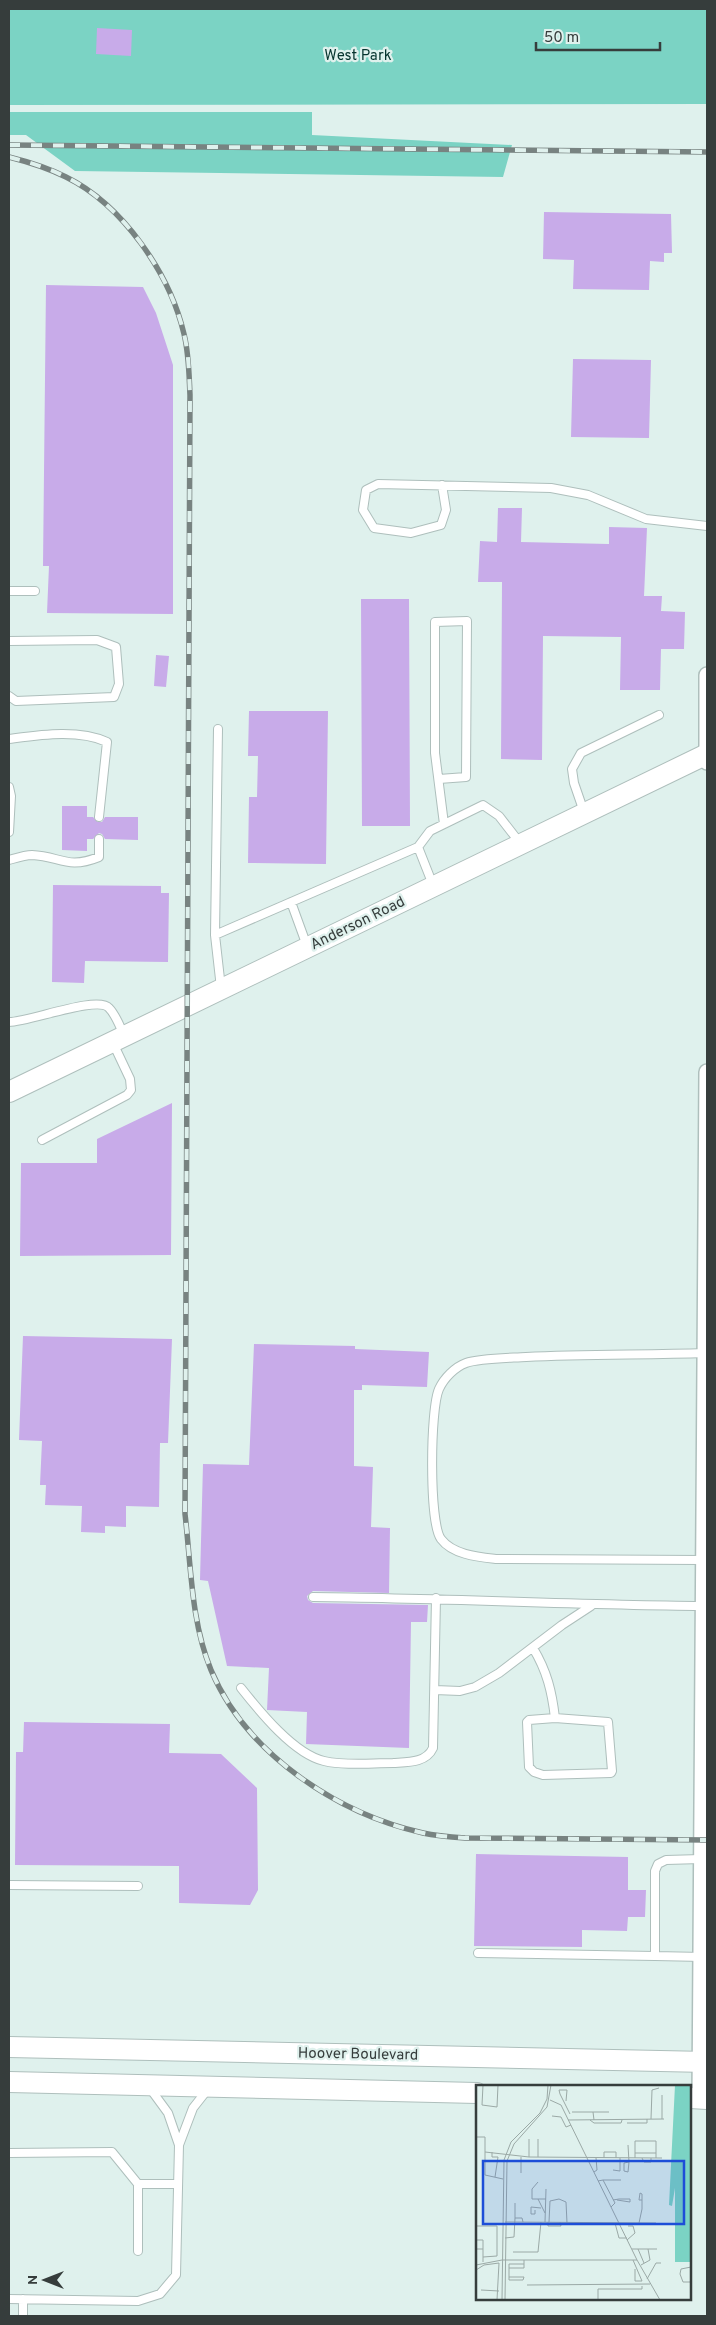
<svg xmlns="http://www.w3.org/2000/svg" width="716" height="2325" viewBox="0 0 716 2325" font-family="Overpass,sans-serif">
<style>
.green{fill:#7bd3c4}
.building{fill:#c8abe9}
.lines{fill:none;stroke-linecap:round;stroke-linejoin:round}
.lane-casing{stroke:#aebfbc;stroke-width:10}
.street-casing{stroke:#aebfbc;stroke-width:18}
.secondary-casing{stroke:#aebfbc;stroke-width:22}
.lane{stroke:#fff;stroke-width:8}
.street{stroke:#fff;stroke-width:15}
.secondary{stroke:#fff;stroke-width:20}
.rail-casing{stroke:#788381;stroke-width:5.5}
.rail{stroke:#dff1ed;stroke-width:4;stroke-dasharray:11;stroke-linecap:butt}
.labels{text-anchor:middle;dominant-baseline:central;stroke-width:4.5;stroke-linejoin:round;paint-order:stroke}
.park-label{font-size:15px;fill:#06342e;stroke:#dff1ed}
.street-label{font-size:15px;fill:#363d3c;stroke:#dff1ed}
.inset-road{fill:none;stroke:#9ba9a6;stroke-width:1}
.view{fill:#1d4ed8;fill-opacity:0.15;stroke:#1d4ed8;stroke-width:2.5}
.inset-edge{fill:none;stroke:#363d3c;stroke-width:2.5}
</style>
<rect width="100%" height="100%" fill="#dff1ed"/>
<path class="green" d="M9,9h698v95l-698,1z
M9,112h303v23l200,10 -9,32 -428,-6 -49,-36h-17z"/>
<path class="building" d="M97,28l35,2 -1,26 -35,-2z
M544,212l127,2 1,39h-8v9l-14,-1 -1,29 -76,-1 1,-29 -31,-1z
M46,285l97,2 13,26 17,52v249l-126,-1 2,-47h-6z
M573,359l78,1 -2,78 -78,-1z
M498,508h24l-1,34 88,2v-17l38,1 -3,68h18l-1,15 24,1 -1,37h-23l-1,41h-40l1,-53 -78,-1 -1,124 -41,-1 1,-177h-24l2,-41 17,1z
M361,599h48l1,227h-48z
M156,655l13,1 -3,31 -12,-1z
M249,711h79l-2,153 -78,-1 1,-66h8l1,-41h-10z
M62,806h25v11h6l5,5h4l3,-5h33v23l-33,-1 -3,-5 -3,-1 -6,6h-6v12l-25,-1z
M53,885l108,1v7h8l-1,69 -83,-1 -1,22 -32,-1z
M172,1103l-1,152 -151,1 1,-93h76v-24z
M23,1336l149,3 -4,104h-8l-1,64 -33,-1v21l-21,-1v7l-24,-1 1,-26 -37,-1 1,-20h-6l2,-44 -23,-1z
M254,1344l101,2v3l74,3 -2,35 -65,-2v5h-8v76l19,1 -2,60 19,1 -1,65 -76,-2 -6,5 1,4 5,3 115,2 -1,17h-16l-2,126 -103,-4 1,-32 -40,-2 2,-42 -42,-2 -19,-85 -8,-1 3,-116 46,1z
M24,1722l146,2 -1,29 52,1 36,34 1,102 -8,15 -71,-2v-37l-164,-1 1,-113h7z
M476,1854l152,3v33h18l-1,27h-17l-1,14 -45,-1v17l-108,-1z"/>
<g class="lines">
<g class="lane-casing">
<path id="lane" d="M442,485l4,25 -5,15 -30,8 -37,-5 -11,-18 3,-20 12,-6 173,4 37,7 58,24 61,7
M9,591h26
M9,641l88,-1 19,7 3,37 -5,13 -98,4 -7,-5
M9,739c31,-4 69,-10 98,3l-8,75
M439,779l27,-2 1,-156 -32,1v131l9,71
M9,787l2,9 -2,36
M584,812l-10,-29 -2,-14 9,-16 78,-38
M418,847l15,38
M9,860c7,-2 16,-5 23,-5 28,1 35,15 67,2v-18
M291,902l16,44
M215,935l3,-206
M221,988l-6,-53 203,-88 12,-16 53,-26 16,11 21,27
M9,1022c20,0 89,-27 100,-14 7,7 11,19 15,27
M42,1140l85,-45 4,-5 -1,-11 -17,-36
M703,1560l-206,-1c-18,-2 -44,-4 -56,-20 -12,-16 -11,-130 -2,-150 5,-11 16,-22 27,-26 14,-5 45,-5 60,-6 60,-3 119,-2 179,-4
M313,1597c130,1 260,8 390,9
M533,1648c14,23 19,44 22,70l-26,2 -2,2 2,45 5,5 9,3 68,-2 1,-2 -4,-49 -53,-4
M241,1688c19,24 53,66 83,73 22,5 46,2 69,2 15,-1 33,0 40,-15l3,-150
M435,1690l25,1 15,-4 24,-14 63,-48 29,-19
M9,1885l129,1
M478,1953l177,3v-85l3,-7 8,-4 35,-1
M655,1956l48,1
M149,2087l19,26 11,32
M9,2153l103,-1 26,32h40
M138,2251v-67
M9,2299l129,2 22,-7 16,-19 3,-130 14,-37 15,-19
M23,2316v-17"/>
</g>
<g class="street-casing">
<path id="street" d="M707,675v87
M700,2098l7,-1026"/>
</g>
<g class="secondary-casing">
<path id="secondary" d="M9,1092l698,-338
M9,2047l698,15
M9,2082l468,11
M690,2098l17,1"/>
</g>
<use href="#lane" class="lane"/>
<use href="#street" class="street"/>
<use href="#secondary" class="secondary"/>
<g class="rail-casing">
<path id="rail" d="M9,145l698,7
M9,157c20,5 39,11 57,20 57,28 104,97 118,157 5,20 5,41 6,61l-5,1119c6,51 6,108 26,156 35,84 127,144 212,163 14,3 28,4 42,5l242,2"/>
</g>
<use href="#rail" class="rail"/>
</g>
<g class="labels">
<g class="park-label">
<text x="358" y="56">West Park</text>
</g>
<g class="street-label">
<text transform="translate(358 924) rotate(-26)">Anderson Road</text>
<text transform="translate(358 2055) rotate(1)">Hoover Boulevard</text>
</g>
</g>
<g transform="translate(476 2085)">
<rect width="215" height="215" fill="#dff1ed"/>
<path d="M199,0h16v177h-16v-74l-3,18 -3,-1z" fill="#7bd3c4"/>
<path class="inset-road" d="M7,0l-1,20 15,2 1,-22M84,9l10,20M84,9l-1,-4h8l-1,11M74,15l11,5 76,155 23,40M96,27h21M76,31l9,1 5,10 5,-2M175,34l1,-29 7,-2M186,34v-24M92,35l96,-1M114,35l4,3h27l1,-3M118,35l-1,-8h16M151,38h20v-4M0,52h9v38l18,4M53,54v18M62,54v18M152,60l1,17 -5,1v8l4,1 1,-10M9,67l44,5 133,1M16,67v5h6l-3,20M159,68h21M128,73v-6h12v6M159,73v-17h21v17M166,73l2,4h7v-4M137,85l7,1v-13M118,87l3,-2 -1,-12M45,88v-16M127,95h18M122,96l5,-1 12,23 -4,4M62,97l-6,7v10h14M62,114l7,14M137,115l6,-1h11v3l-13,-2M39,118v15h7l1,4M59,125v4h-4v-7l10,1M29,137l151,1M69,137l1,-33M72,137v4h13l-1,-4M73,137l1,-21 9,-2 7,3 1,21M139,138l4,15h8M163,138l3,-14v-15l-2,-1 -1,7h3M0,141h21v30l-14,1v5M29,153l9,-1 1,-19M0,155h7v9M151,155l8,-7 -2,-7h-5M0,164h7v8M156,164h25M162,164l6,14M37,167h25l3,-30M157,175l9,21h-7v-12M48,179h-15v4h15v-8M0,180l26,-5h135M165,180l9,-5 -2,-11M215,182l-10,2 -1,5 3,8h8M0,185l8,-5 15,-2 -2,37M33,192h15l-1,3h-14v-12M171,194l9,-16h5M51,200l123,-1M5,205l18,1M26,215l2,-140 7,-18 29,-29 7,-14 1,-14M29,215l2,-139 7,-17 33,-37 4,-22M122,215v-11h44v-3"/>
<path class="view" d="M7,76h201v63h-201z"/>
<rect width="215" height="215" class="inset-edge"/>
</g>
<rect width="716" height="2325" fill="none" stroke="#363d3c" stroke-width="20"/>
<g transform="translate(45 2280) rotate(270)" stroke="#dff1ed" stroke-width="4" paint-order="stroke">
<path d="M0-4L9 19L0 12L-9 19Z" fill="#363d3c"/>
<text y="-8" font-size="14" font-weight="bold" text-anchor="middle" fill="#363d3c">N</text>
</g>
<path d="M536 42v8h124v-8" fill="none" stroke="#363d3c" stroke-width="2.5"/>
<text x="544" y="42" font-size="15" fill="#363d3c" stroke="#dff1ed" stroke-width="4" paint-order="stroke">50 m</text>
</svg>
